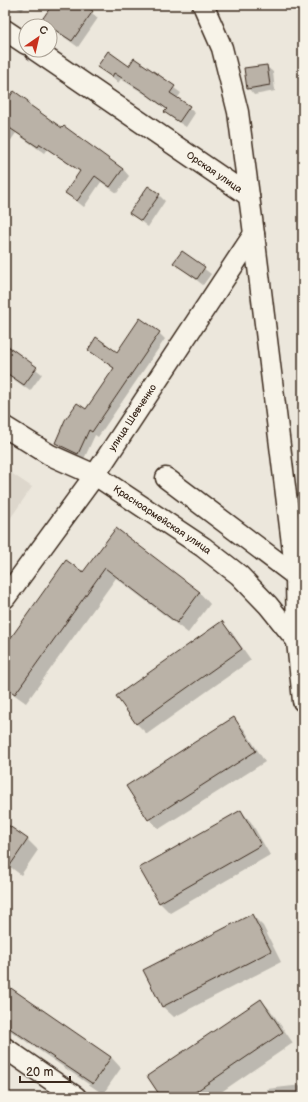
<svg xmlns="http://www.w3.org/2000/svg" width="308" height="1102" viewBox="0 0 308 1102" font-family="'Balsamiq Sans',sans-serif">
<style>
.built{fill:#ddd7cc}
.shadow{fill:#0003}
.building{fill:#bab2a7;stroke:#3b2a1e}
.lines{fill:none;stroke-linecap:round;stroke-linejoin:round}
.minor-casing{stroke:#3b2a1e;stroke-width:23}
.minor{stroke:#f7f3e8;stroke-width:20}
.labels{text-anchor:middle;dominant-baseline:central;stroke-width:3;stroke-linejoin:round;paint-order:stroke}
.street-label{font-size:10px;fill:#3b2a1e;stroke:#f7f3e8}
</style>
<rect width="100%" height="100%" fill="#ece7dc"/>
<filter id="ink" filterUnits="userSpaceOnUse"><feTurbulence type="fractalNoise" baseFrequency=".025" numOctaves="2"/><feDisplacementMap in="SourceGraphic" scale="8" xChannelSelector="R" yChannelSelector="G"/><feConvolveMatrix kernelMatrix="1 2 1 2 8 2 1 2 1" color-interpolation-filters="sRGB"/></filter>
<g filter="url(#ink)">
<path class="built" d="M5,469l27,18 -27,39z"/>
<path class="shadow" d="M13,5h13l-4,6z
M54,5h28l16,13 -20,29 -36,-26z
M135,60l46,33 -4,6 18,14 -9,14 -14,-9 -6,-6 1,-2 -19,-14 -27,-17 -3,4 -19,-16h30z
M266,66l7,6 2,19 -21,4 -6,-7z
M5,86l22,15 6,7 30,21 1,-2 59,42 6,7 -12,17 -16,-11 -17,25 -18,-14 14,-21 -33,-23 -3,4 -28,-20 -9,13 -2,-1z
M159,195l6,6 -17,26 -18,-14z
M182,252l29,22 -8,11 -28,-22z
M159,333l6,6 -67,98 -3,-2 -11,24 -22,-10 -6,-6 30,-33 28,-41 -25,-19 28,3z
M5,342l9,8 -1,1 29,23 -12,17 -25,-18z
M116,530l84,63 10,11 -22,29 -72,-55 -90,125 -21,-15v-41l78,-74z
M222,623l10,10 19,27 -104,74 -11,-11z
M233,718l11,11 21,33 -106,67 -10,-10z
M241,811l10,11 19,33 -100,58 -11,-11z
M5,824l23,16 10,10 -17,25 -16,-12z
M252,915l11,11 18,36 -107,55 -11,-10 -18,-36z
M5,985l106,72 10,11 -18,26 -98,-67z
M261,1000l10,11 22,32 -79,54h-52z
M302,1085l1,12h-35l-1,-8z
M5,1093l5,4h-5z"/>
<path class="building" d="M52,5h32l9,6 -21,30 -31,-20z
M108,51l21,15 5,-8 41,28 -5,7 20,13 -11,16 -15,-10 3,-3 -26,-19 -27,-17 -2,4 -15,-10z
M267,65l3,20 -23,4 -3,-21z
M14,91l14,10 -1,2 35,25 2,-2 59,43 -13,18 -15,-11 -18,25 -12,-8 15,-22 -40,-27 -2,3 -33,-22v-22z
M148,186l12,8 -19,27 -12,-8z
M182,251l23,16 -8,12 -24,-16z
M140,318l20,14 -68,100 -3,-2 -11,24 -23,-11 10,-23 12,-17 9,6 28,-41 -26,-18 8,-13 21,15z
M5,344l32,23 -13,18 -19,-13z
M116,528l84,64 -23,31 -72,-55 -90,126 -10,-7v-41l61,-86 17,12z
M222,621l20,28 -106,75 -20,-28z
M234,717l22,34 -108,69 -22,-34z
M241,810l20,35 -102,58 -20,-35z
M5,823l23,16 -23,34z
M252,914l19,37 -109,56 -19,-37z
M5,984l106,73 -18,27 -88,-59z
M261,999l22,33 -95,65h-27l-14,-21z"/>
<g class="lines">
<g class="minor-casing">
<g id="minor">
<path d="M203,5l19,43 16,64 16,122 42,342 1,65 6,60"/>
<path d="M5,30l21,14"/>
<path id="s1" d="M35,50l214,146"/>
<path id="s2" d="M5,427l45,28 45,20 108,72 36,28 29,30 29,36"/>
<path d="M166,478l130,98"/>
<path id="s3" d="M5,598l90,-123 159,-241"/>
<path d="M5,1048l71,49"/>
</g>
</g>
<use href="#minor" class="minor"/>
</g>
</g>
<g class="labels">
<g class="street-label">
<text stroke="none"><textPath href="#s1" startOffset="217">Орская улица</textPath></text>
<text stroke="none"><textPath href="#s3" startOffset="221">улица Шевченко</textPath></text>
<text stroke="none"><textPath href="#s2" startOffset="183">Красноармейская улица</textPath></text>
</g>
</g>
<rect width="308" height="1102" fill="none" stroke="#f7f3e8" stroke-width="20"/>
<rect x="10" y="10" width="288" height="1082" fill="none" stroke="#3b2a1e" stroke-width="1.5" filter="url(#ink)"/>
<g transform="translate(38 38) rotate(34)"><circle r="19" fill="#f7f3e8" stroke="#aca397"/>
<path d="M0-3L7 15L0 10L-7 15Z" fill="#c8321e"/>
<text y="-6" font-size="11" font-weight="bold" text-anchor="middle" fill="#3b2a1e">С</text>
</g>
<path d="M20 1076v6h50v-6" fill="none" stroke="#3b2a1e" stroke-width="2"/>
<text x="26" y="1076" font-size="12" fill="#3b2a1e" stroke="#f7f3e8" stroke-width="3" paint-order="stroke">20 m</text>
</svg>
